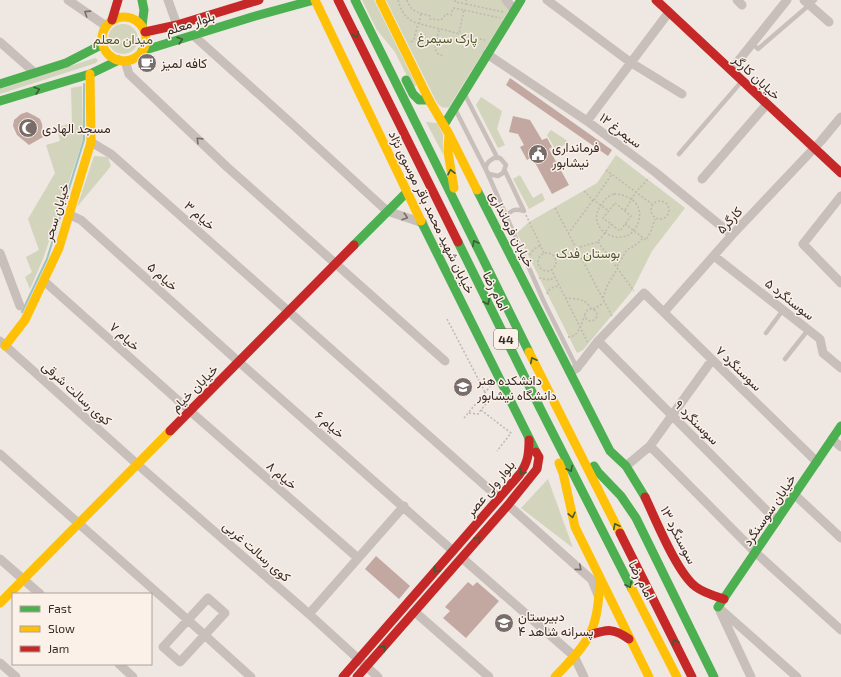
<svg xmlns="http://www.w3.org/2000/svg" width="841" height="677" viewBox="0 0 841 677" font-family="'Exo 2',Vazirmatn,sans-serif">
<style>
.green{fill:#d2d4bb}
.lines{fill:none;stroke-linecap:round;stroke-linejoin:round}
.stream{stroke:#9cc3be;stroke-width:2}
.building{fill:#c3a8a2}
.path{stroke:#c0b7b3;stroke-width:1.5;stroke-dasharray:2 2;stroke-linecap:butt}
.lane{stroke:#c8bfba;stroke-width:4.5}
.street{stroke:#c8bfba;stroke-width:9}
.fast{stroke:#4caf50;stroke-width:9}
.slow{stroke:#ffc107;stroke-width:9}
.jam{stroke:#c62828;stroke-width:9}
.oneway{stroke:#796e6a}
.oneway2{stroke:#405a36}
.labels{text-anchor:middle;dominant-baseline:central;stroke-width:3;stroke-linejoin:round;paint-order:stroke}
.shield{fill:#fbf1e9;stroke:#736762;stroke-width:1}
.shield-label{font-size:12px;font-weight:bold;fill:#392c28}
.street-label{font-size:13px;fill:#392c28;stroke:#fbf1e9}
.park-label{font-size:13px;fill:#4d592a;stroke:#fbf1e9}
.poi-label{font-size:13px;fill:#392c28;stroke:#fbf1e9;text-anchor:start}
</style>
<rect width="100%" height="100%" fill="#eee7e2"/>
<path class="green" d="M362,0h12l42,85 -3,3 -18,-36 -18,-22z
M386,0h116l8,9 -61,98c-6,2 -10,-1 -13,-6z
M108 39a15 15 0 1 1 30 0a15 15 0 1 1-30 0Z
M95,58l3,2 -2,3 -96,31v-5z
M82,86l1,54 -40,119 -13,30 -5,-12 7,-5 -6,-15 13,-7 -11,-31 27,-46 -9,-28 14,-4 -3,-13 15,-6 -1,-34z
M481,97l21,14 -5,18 8,16 -7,3 -22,-43z
M426,122l11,1 6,11v20z
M551,130l18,12 -17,10 -2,-3 4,-2 -7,-12z
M616,155l69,53 -33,43 -20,40 -49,59 -6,3 -60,-120 12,-11 68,-39z
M94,156l14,1 3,9 -34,41z
M520,175l13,23 9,-5 3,7 -16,9 -16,-30z
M548,479l25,69 -52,-40z"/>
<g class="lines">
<path class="stream" d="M22,312l25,-53 37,-119v-56"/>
</g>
<path class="building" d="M510,78l102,72 -4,6 -102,-71z
M27,112l8,4 5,3 2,5 1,13 -14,8 -12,-10 -4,-9 1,-6 7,-6z
M513,116l17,4 12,20 5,-2 5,9 -3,2 20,36 -17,9 -20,-37 -5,3 -7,-13 4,-2 -6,-11 -9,-2z
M376,556l34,30 -11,13 -34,-30z
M468,582l5,4 4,-4 22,19 -33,37 -23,-20 7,-7 -5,-4z"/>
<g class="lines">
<path class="path" d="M398,0c3,11 7,18 18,23l69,17
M407,0c3,12 13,13 23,16v3l11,1 5,-6 5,1 2,-7 11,2 -5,24
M455,0v2l11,2v-4
M466,4l37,8
M464,10l36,8
M419,24l2,-10
M439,30l-4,19 3,5 5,2
M411,42l3,-2 4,-17
M606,170l46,34
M584,191l9,9 16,11
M614,194c15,0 29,10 25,26 -9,35 -59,10 -37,-16 3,-5 6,-8 12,-10z
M594,200l18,-26
M651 210a9 9 0 1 1 18 0a9 9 0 1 1-18 0Z
M615,203l16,13 -11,15 -17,-13z
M555,208l57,108
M625,210l11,-18 13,-14
M526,215l18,38
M625,224l21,16 5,-9 4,-12
M568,234l25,-34
M598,242l36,49
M576,248l22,-6 13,-18
M538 262a9 9 0 1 1 18 0a9 9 0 1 1-18 0Z
M530,255l4,-6 6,-3
M617,266l10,-16 10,-6 6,-6
M551,269l37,74
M539,278l11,2 5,-3
M547,294c2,-6 6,-7 12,-8
M565,298c11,1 21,0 26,11
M603,298l5,-14 10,-16
M585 315a6 6 0 1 1 12 0a6 6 0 1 1-12 0Z
M593,309l11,-6
M447,319l38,73
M568,337c11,0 13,-13 17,-22
M481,410l30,23 -14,18
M469,413l9,1 10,-13 -6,-5
M464,418l28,-34"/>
<path class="lane" d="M752,43l6,6 57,-49
M465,95l32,62
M455,109l32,63 57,130 33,66
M679,154l63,-73
M494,158h6l6,7 -3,8 -5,3 -9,-2c-7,-6 -1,-13 5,-16z
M505,171l19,40c-9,-3 -13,-1 -18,6
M766,333l17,-23
M785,359l23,-29"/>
<path class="street" d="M68,0l38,26
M168,0l9,25
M506,0l9,10
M547,0l83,62 52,32
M737,0l5,5
M804,0l25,22
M194,36l97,87 96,88 36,12
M0,42l35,31
M487,54l100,67 68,51 77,63
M125,61l4,13 98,93 218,194
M731,70l56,-70
M587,121l82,-109
M91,142l20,12 388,344
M702,179l65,-75
M841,196l-38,48 38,39
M68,214l13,6 158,142 214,189
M0,253l20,53
M714,256l106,83 3,14 18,15
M44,281l146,130 168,147
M664,312l68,-77 89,-94 20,-24
M0,341l137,123 172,150 69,63
M598,341l179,180
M570,372l7,-4 21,-27 46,-48 173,169
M832,439l9,8
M650,446l106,107 85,77
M0,454l188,166 63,57
M626,466l24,-20 62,-86
M795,495l46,43
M508,505l84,75 6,15
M462,558l112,98 10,21
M0,559l40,35
M208,598l17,15 -45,49 -17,-15z
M718,607l79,70
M720,611l31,66
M415,612l74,65
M309,614l95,-108
M0,663l16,14
M119,664l14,13"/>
<path class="fast" d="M142,0l2,10 -2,16
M355,0l174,352
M142,51l110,-34 62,-17
M406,80l7,14 6,6h10
M0,84l66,-21 37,-19
M0,101l90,-27 29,-14
M444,125l77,-125
M477,190l133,261 16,15 19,31
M421,221l115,231
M458,242l83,168 91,179
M354,245l53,-53
M594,466l4,6 23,24 15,22 78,159
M718,607l123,-181"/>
<path class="slow" d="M315,0l106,221
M380,0l49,100 20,34 28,56
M102 39a22 22 0 1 1 44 0a22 22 0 1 1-44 0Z
M449,134l-1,18 6,36
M5,346l20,-26 34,-72 32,-106 -1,-68
M529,352l91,181
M559,463l4,10 12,54 74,150
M632,589l45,88
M0,603l170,-172
M555,677c12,-13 27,-27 35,-43 8,-17 9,-37 10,-55"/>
<path class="jam" d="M338,0l120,242
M656,0l185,173
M112,20l6,-20
M145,32l32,-7 82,-25
M170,431l184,-186
M645,497c11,23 32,76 51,90 8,6 19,9 28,12
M620,533l72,144
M590,635c18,-6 23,-7 39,4
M343,677l176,-202c9,-12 10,-21 10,-35
M357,677l151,-172 29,-36 2,-12 -3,-5"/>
</g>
<defs><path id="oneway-chevron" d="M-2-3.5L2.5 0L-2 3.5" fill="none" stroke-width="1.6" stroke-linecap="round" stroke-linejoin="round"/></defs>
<g class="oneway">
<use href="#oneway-chevron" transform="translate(87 13) rotate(-147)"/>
<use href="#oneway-chevron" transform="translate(199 140) rotate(-136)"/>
<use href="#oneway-chevron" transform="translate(405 217) rotate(18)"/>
<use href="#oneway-chevron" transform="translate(579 568) rotate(41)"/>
</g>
<g class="oneway2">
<use href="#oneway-chevron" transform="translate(356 35) rotate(64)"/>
<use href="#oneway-chevron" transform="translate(180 40) rotate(-17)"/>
<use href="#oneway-chevron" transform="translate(37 90) rotate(-17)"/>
<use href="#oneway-chevron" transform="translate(451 172) rotate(-102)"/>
<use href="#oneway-chevron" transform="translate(475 243) rotate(-117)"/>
<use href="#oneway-chevron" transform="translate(487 302) rotate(64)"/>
<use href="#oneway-chevron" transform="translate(533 360) rotate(-117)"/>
<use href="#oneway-chevron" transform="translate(570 469) rotate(63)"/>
<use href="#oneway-chevron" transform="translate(522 472) rotate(128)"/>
<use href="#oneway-chevron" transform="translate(572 515) rotate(76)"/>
<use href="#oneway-chevron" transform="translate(616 526) rotate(-117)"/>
<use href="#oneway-chevron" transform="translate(478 539) rotate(-49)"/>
<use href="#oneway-chevron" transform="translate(436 570) rotate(131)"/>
<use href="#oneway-chevron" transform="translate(629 585) rotate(63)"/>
<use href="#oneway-chevron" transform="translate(675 642) rotate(-117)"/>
<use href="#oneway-chevron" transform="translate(383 648) rotate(-49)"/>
</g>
<defs>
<g id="cafe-disc" transform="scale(1)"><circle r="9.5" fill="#786d69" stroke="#fbf1e9"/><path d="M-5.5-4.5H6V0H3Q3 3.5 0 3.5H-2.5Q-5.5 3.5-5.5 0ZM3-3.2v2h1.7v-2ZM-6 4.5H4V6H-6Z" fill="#fff"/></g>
<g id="mosque-disc" transform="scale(1)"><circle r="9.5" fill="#786d69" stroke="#fbf1e9"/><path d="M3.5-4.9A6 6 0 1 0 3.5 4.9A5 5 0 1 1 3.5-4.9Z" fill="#fff"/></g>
<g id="civic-disc" transform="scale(1)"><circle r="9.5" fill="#786d69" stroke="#fbf1e9"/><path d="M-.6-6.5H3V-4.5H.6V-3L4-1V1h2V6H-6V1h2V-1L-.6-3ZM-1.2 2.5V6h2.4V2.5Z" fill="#fff"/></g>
<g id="university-disc" transform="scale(1)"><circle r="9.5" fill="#786d69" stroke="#fbf1e9"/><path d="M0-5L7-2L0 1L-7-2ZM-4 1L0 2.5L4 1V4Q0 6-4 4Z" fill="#fff"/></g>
<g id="school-disc" transform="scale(1)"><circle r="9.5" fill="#786d69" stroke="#fbf1e9"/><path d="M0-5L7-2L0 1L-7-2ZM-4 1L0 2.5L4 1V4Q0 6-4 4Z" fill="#fff"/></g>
</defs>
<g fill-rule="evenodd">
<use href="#cafe-disc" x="147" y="63"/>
<use href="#mosque-disc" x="28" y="128"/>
<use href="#civic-disc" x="538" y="154"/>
<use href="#university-disc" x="463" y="387"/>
<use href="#school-disc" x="504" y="623"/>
</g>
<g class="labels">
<rect class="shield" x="494" y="329" width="24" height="20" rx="3"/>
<g class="shield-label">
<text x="506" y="339">44</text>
</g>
<g class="street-label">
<text transform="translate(190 23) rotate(-18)">بلوار معلم</text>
<text transform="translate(757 77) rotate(43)">خیابان کارگر</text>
<text transform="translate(621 130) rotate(37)">سیمرغ ۱۲</text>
<text transform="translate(56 212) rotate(-73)">خیابان سحر</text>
<text transform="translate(432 212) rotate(64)">خیابان شهید محمد باقر موسوی نژاد</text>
<text transform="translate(200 215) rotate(42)">خیام ۳</text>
<text transform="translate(729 220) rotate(-47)">کارگر۵</text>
<text transform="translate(512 229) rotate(63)">خیابان فرمانداری</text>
<text transform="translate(163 276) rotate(42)">خیام ۵</text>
<text transform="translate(496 291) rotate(64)">امام رضا</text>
<text transform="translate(790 299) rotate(38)">سوسنگرد ۵</text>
<text transform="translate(125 336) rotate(42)">خیام ۷</text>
<text transform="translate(739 368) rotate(44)">سوسنگرد ۷</text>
<text transform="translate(194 388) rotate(-45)">خیابان خیام</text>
<text transform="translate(77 393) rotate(42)">کوی رسالت شرقی</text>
<text transform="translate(697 422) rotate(45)">سوسنگرد ۹</text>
<text transform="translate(330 424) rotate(41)">خیام ۶</text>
<text transform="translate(282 475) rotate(41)">خیام ۸</text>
<text transform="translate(490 488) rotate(-50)">بلوار ولی عصر</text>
<text transform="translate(769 510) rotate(-56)">خیابان سوسنگرد</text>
<text transform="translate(679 535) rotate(63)">سوسنگرد ۱۳</text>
<text transform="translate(257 551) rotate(41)">کوی رسالت غربی</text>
<text transform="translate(642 580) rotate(63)">امام رضا</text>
</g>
<g class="park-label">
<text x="447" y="38">پارک سیمرغ</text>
<text x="123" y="39">میدان معلم</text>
<text x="588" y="253">بوستان فدک</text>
</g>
<g class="poi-label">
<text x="161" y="63">کافه لمیز</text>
<text x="42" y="128">مسجد الهادی</text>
<text x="552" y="147">فرمانداری<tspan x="552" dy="15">نیشابور</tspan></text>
<text x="477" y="380">دانشکده هنر<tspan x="477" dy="15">دانشگاه نیشابور</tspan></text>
<text x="518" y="616">دبیرستان<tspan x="518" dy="15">پسرانه شاهد ۴</tspan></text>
</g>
</g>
<rect x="12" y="593" width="140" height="72" fill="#fbf1e9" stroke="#ada29c"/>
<rect x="20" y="606" width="20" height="6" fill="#4caf50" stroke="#ada29c"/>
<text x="48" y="613" font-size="12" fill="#392c28">Fast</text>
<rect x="20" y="626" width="20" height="6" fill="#ffc107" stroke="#ada29c"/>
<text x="48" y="633" font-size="12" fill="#392c28">Slow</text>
<rect x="20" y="646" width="20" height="6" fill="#c62828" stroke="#ada29c"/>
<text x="48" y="653" font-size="12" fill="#392c28">Jam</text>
</svg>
